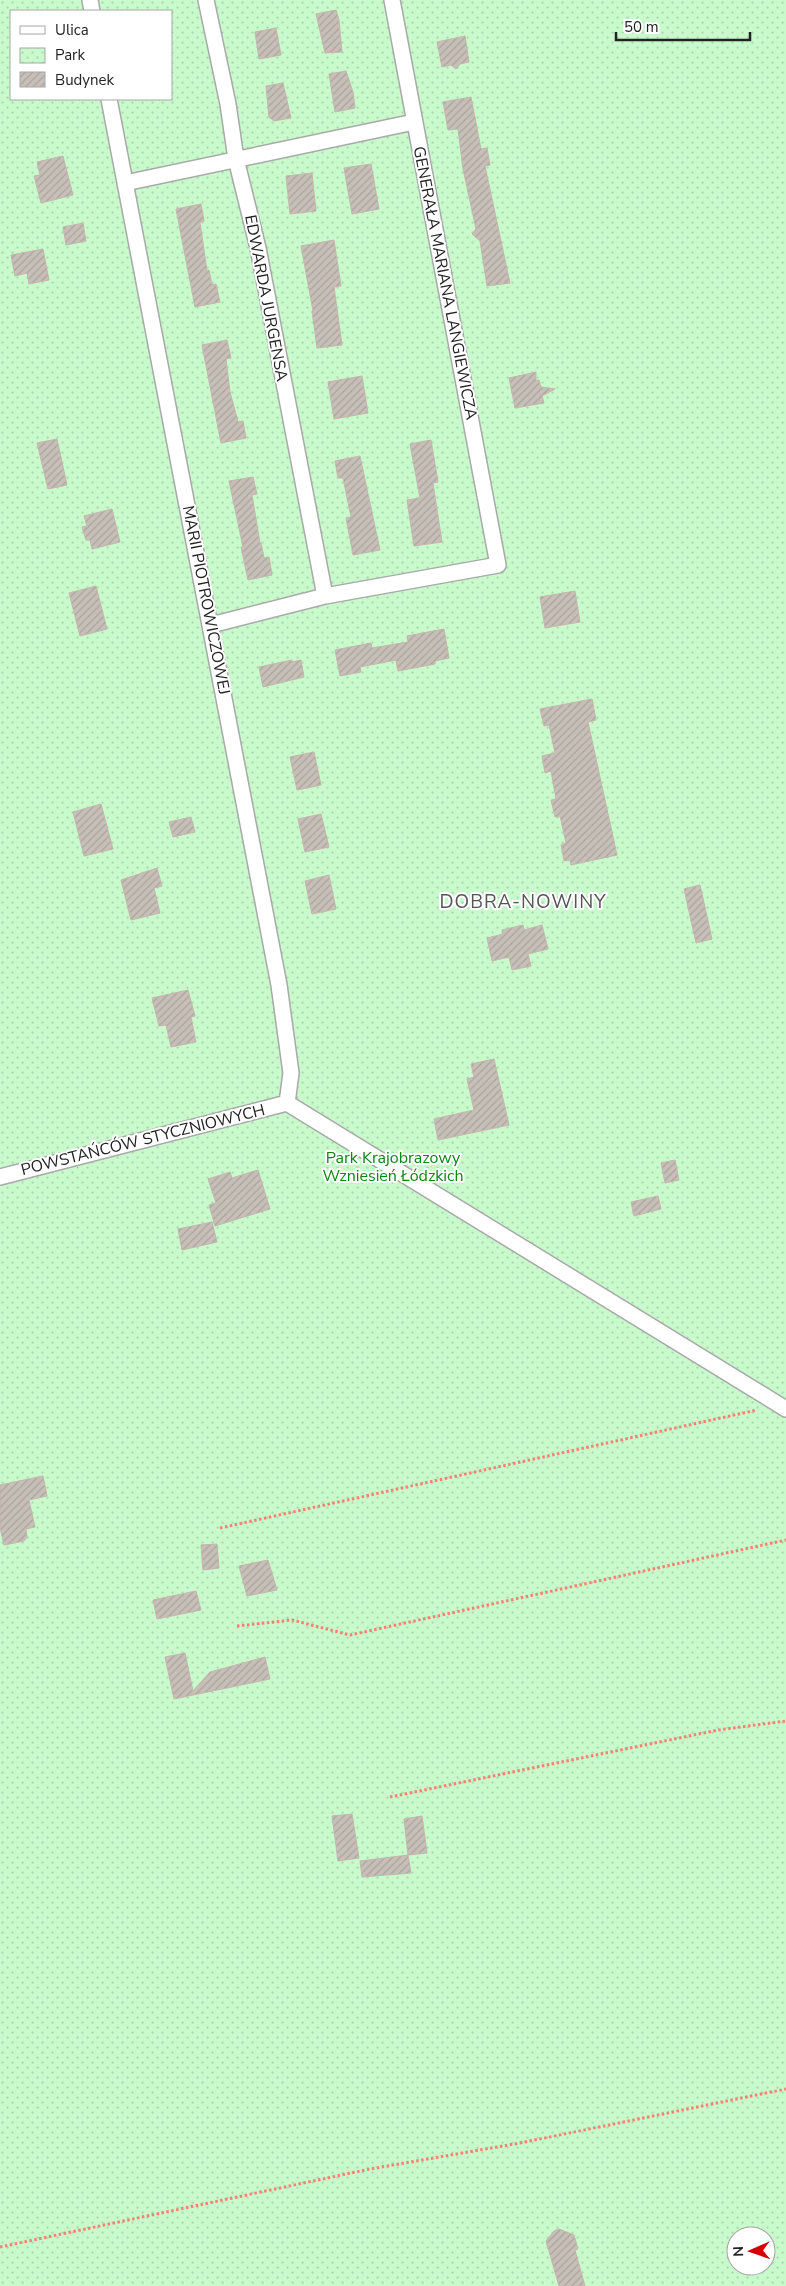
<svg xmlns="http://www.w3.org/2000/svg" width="786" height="2286" viewBox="0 0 786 2286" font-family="'Nunito Sans',sans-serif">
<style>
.park{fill:url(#park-dots);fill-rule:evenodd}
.building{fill:url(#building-hatch);stroke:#c4b6ab}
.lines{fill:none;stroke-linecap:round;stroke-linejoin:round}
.street-casing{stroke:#a9a9a9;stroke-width:18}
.path{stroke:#fa8072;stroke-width:3;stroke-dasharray:2.5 2.5;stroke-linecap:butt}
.street{stroke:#fff;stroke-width:15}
.labels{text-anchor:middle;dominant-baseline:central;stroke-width:4;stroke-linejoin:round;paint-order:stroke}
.street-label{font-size:16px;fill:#222;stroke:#fff}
.park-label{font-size:16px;fill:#0c8416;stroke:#fff}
.quarter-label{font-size:19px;letter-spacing:1px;fill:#555;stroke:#fff}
</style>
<defs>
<pattern id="park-dots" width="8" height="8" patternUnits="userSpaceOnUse" patternTransform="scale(1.25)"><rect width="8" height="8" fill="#c8facc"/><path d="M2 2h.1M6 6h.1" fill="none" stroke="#acd6af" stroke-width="1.8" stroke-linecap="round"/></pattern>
<pattern id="building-hatch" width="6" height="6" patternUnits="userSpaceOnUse" patternTransform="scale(1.25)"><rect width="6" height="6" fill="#c7bfb8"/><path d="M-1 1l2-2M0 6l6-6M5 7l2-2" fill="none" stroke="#aba49e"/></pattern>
</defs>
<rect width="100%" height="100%" fill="#f2efe9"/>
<path class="park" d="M0,0h786v2286h-786zM11,11h160v88h-160zM736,2236h30v30h-30z"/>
<path class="building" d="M336,10l3,10 3,32 -17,1 -9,-39z
M276,28l5,27 -22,4 -4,-27z
M465,36l4,26 -9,2 -4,5 -5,-4 -9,2 -5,-25z
M346,71l7,21 2,16 -20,4 -6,-38z
M283,83l8,35 -17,3 -5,-4 -3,-31z
M471,97l10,52 6,-1 3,17 -5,1 25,117 -23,3 -7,-45 -8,-7 4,-5 -13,-60 -5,-40 -10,1 -5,-28z
M63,156l10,39 -32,8 -7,-27 6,-1 -3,-13z
M371,164l8,45 -27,5 -8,-46z
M312,173l4,38 -26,3 -4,-38z
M201,204l3,17 -4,1 7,49 2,-1 3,15 4,-1 4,18 -25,5 -19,-98z
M83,223l3,18 -20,4 -3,-18z
M334,240l7,46 -7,1 8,58 -25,3 -5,-37h1l-12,-65z
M43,249l6,31 -20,4 -2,-11 -12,3 -4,-21z
M227,340l4,18 -5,1 4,33 8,30 5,-1 3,17 -25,5 -19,-98z
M536,372v9l3,-1 2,7 14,2 -13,7 2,7 -29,5 -6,-30z
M362,376l6,37 -34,6 -6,-37z
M57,439l10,46 -19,4 -11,-46z
M431,440l7,42 -5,1 9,59 -28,4 -7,-46 13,-2 -10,-54z
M360,456l20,94 -27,5 -7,-37 5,-1 -8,-39h-5l-3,-17z
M253,477l4,17 -5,1 8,48h1l3,15 5,-1 3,18 -24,5 -7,-33h2l-14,-66z
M112,509l8,33 -28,7 -2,-9h-4l-4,-13 5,-1 -3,-10z
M96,586l11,43 -27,7 -11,-43z
M575,591l5,31 -35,6 -5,-31z
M444,629l5,29 -14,3v3l-37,7 -2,-11 -36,7 1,5 -21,4 -5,-26 36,-7 1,5 36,-6 -1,-6z
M292,660v2l9,-2 3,17 -41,10 -4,-20z
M592,699l4,21 -8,2 29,133 -46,10 -1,-5 -6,1 -3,-16 5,-2 -6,-27 -5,1 -4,-17 5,-1 -5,-28 -6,2 -3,-17 13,-3 -6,-28 -5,1 -4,-17z
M314,752l7,33 -24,5 -7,-33z
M101,804l12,45 -29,7 -11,-44z
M321,814l8,33 -24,5 -7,-33z
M191,817l4,15 -22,5 -4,-15z
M157,868l5,18 -8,2 6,25 -29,7 -10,-40z
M329,875l7,34 -24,5 -7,-33z
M700,885l12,54 -16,4 -12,-54z
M523,925l1,5 18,-5 6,24 -20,5 3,12 -19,4 -3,-13 -17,4 -5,-23 16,-4 -1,-4z
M188,990l7,26 -4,1 5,25 -25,5 -5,-22 -7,1 -7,-28z
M494,1059l15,66 -71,15 -4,-21 40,-9 -7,-31 7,-2 -3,-13z
M675,1160l4,20 -14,3 -4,-20z
M258,1170l12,39 -55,17 -6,-21 7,-2 -8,-24 22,-7 2,6z
M658,1196l3,13 -27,7 -3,-14z
M212,1222l5,20 -35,8 -4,-21z
M43,1476l4,20 -18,4 6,27 -9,2 1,8 -3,4 -20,4 -4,-17v-43z
M217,1544l2,24 -16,2 -2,-25z
M268,1560l9,30 -30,6 -8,-30z
M196,1591l5,19 -44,9 -4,-19z
M185,1653l8,38 17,-19 55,-15 5,22 -96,20 -9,-42z
M352,1814l7,44 -21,3 -6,-45z
M422,1816l5,37 -19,2 -4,-36z
M408,1855l3,18 -49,4 -2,-16z
M559,2229l15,6 4,14 -3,1 10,36h-26l-13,-45 8,-10z"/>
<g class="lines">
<g class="street-casing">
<path id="street" d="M90,0l2,11
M206,0l22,104 8,55 22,89 67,348
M109,99l170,886 12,88 -4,30
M125,183l289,-61
M211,625l114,-29 173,-31 -106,-565
M287,1103l499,306
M0,1177l287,-74"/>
</g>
<path class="path" d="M220,1528l537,-118
M237,1626l55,-6 58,15 436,-95
M390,1797l328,-67 68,-9
M0,2247l370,-78 150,-26 266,-54"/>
<use href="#street" class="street"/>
</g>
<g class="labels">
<g class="street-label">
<text transform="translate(445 283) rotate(79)">GENERAŁA MARIANA LANGIEWICZA</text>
<text transform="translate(266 298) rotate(79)">EDWARDA JURGENSA</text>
<text transform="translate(206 600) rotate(79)">MARII PIOTROWICZOWEJ</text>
<text transform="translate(143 1140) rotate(-14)">POWSTAŃCÓW STYCZNIOWYCH</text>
</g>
<g class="park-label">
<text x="393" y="1158">Park Krajobrazowy<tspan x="393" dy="18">Wzniesień Łódzkich</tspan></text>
</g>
<g class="quarter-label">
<text x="523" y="902">DOBRA-NOWINY</text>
</g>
</g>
<rect x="10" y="10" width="162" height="90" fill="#ffffff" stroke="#a7a7a7"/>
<rect x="20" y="26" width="25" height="8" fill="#ffffff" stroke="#a7a7a7"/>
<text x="55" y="35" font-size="15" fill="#222222">Ulica</text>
<rect x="20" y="48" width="25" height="15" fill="url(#park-dots)" stroke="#a7a7a7"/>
<text x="55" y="60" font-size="15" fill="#222222">Park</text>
<rect x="20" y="72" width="25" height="15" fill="url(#building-hatch)" stroke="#a7a7a7"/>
<text x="55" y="85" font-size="15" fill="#222222">Budynek</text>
<g transform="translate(751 2251) rotate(268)"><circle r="24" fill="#ffffff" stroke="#a7a7a7"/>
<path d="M0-4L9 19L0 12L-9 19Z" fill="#d40000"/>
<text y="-8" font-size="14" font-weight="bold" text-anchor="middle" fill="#222222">N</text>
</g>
<path d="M616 32v8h134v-8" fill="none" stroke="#222222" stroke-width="2.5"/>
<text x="624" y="32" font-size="15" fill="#222222" stroke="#ffffff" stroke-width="4" paint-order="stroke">50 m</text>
</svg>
